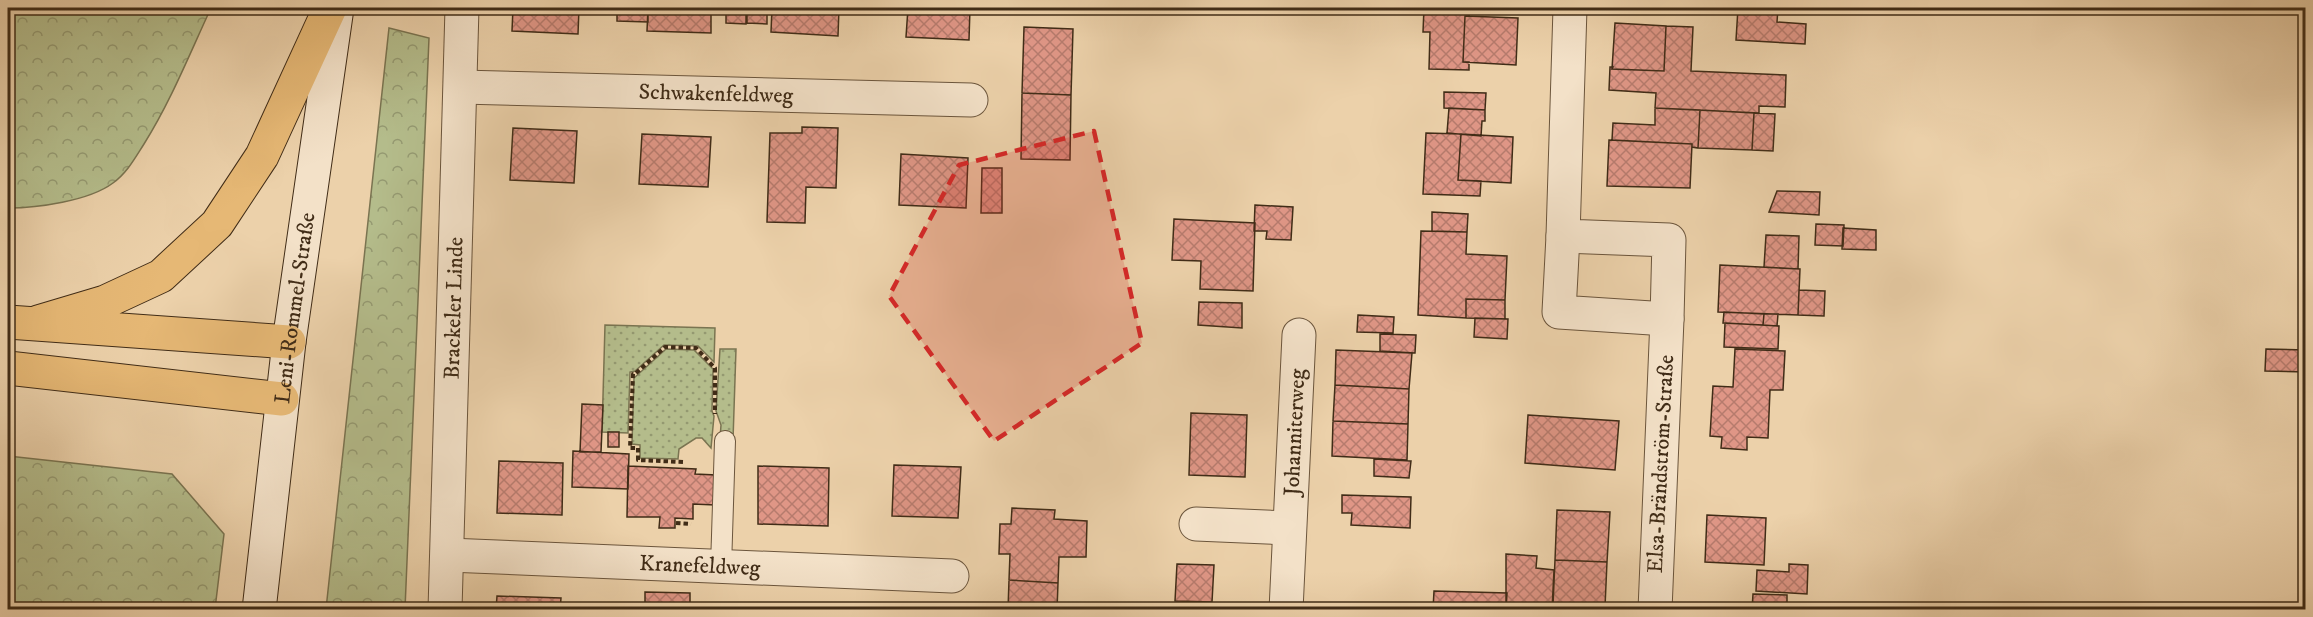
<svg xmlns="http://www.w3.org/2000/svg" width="2313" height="617" viewBox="0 0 2313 617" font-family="'IM FELL DW Pica',serif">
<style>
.green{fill:url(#green-dots);stroke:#7a7451;stroke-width:1.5}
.forest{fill:url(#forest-crowns);stroke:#7a7451;stroke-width:1.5}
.building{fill:url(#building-cross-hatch);stroke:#402c17;stroke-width:1.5}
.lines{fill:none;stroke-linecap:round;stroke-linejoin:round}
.lane-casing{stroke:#6b553c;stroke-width:22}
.street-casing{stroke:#6b553c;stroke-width:35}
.secondary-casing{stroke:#402c17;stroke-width:35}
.highway-casing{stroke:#402c17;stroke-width:35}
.path{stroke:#402c17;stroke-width:4;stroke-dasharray:4.5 3;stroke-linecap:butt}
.lane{stroke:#f3e1c8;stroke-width:20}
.street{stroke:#f3e1c8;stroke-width:33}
.secondary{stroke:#f3e1c8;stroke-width:33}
.highway{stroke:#e6b875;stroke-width:33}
.marked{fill:#d62828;fill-opacity:0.2;stroke:#d62828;stroke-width:4.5;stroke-dasharray:12 8;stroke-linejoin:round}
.labels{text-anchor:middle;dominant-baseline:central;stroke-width:4.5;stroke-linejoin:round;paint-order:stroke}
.street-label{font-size:22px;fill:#402c17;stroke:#f3e1c8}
</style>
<defs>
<pattern id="green-dots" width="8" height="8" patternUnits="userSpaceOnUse" patternTransform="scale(1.5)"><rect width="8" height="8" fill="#b4bc8b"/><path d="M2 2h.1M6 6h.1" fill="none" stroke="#949971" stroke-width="1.8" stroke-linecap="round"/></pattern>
<pattern id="forest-crowns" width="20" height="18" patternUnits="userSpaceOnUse" patternTransform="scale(1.5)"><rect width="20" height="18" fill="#b4bc8b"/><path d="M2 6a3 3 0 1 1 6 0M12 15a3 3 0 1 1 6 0" fill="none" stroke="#949971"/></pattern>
<pattern id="building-cross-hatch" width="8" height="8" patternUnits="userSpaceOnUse" patternTransform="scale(1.5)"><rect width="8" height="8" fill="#df9686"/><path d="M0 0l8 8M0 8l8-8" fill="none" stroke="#b67b6d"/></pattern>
</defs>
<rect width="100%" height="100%" fill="#ecd1aa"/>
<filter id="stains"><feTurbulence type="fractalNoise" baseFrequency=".00333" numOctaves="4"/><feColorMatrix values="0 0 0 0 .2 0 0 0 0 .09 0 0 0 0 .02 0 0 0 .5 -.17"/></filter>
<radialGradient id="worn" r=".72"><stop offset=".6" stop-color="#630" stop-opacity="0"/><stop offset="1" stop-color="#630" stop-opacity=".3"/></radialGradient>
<path class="green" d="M605,325l110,3 -1,34 -16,-16 -34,-1 -29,26 -5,1 -2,61 -26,-1z
M666,349l28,1 19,19 -1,42 2,5 -3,32 -9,-10h-6l-17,11 -1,10 -38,-1v-13l-8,-1 2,-66z
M720,349h16l-3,91 -13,-1 1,-14 -5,-14z"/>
<path class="forest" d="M8,8h203c-21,45 -40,93 -67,136 -9,14 -17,29 -31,39 -24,18 -76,25 -105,25z
M389,28l40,10 -24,571h-79z
M8,456l164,18 52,60 -9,75h-207z"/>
<path class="building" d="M513,8h66l-1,26 -66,-3z
M617,8h31v14l-31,-1z
M648,8h63v25l-64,-2z
M726,8h20v16l-20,-1z
M747,8h20v16l-20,-1z
M772,8h67l-1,28 -67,-4z
M908,8h62l-1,32 -63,-3z
M1424,8h46l-1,8h-4l-2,46h6v8l-40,-1 1,-37h-7z
M1738,8h40l-1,14 29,2 -1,20 -69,-4z
M1465,16l53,2 -2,47 -53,-3z
M1615,23l51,3 -2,45 -52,-2z
M1666,26l27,1 -2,44 95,4 -1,32 -26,-1v7l-104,-5 1,-15 -47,-3 1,-23h3l-1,2 52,2z
M1024,27l49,2 -2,66 -49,-2z
M1444,92l42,1 -1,17 -41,-2z
M1022,93l49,2 -1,65 -49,-1z
M1449,108l36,2v11h-3l-1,15 -34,-3z
M1655,108l45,2 -2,38 -6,-1v-3l-80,-4 1,-17 42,2z
M1700,110l54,3 -2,37 -54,-2z
M1754,113l21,1 -2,37 -21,-1z
M802,127l36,1 -2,60 -30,-1 -1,36 -38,-1 3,-89h32z
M513,128l64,3 -3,52 -64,-3z
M1426,133l35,1 -3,46 23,1 -1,15 -57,-2z
M642,134l69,3 -3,50 -69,-3z
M1461,134l52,3 -2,46 -53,-3z
M1609,140l83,4 -2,44 -83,-2z
M901,154l67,4 -2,50 -67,-3z
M982,168h20v45h-21z
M1777,191l43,1 -1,23 -50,-3z
M1255,205l38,2 -2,33 -25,-1 1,-8h-13z
M1432,212l36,2 -1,18 -35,-1z
M1174,219l81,4 -2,68 -53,-2 1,-28 -29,-1z
M1816,224l28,1 -1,21 -28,-1z
M1843,228l33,2v20l-34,-1z
M1421,231l46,1 -1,22 41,2 -2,44 -39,-1v19l-48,-3z
M1766,235l33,1 -1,33 -34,-2z
M1720,265l80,4 -2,46 -80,-3z
M1799,290l26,1 -1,25 -26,-1z
M1466,299l39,1v19l-39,-1z
M1199,302l43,1v25l-44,-3z
M1724,312l40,2 -1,11 -40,-2z
M1764,314h14l-1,12 -14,-1z
M1358,315l36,2 -1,16 -36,-1z
M1475,318l33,1 -1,20 -33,-2z
M1725,323l54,3 -1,23 -54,-2z
M1380,334l36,1 -1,18 -35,-2z
M1735,349l50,2 -2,39h-13l-2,48 -21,-1v13l-26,-2 1,-11 -12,-1 3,-50 20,1z
M2266,349l40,1v22l-41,-1z
M1336,350l76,3 -3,36 -74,-4z
M1335,385l74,4 -1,35 -75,-3z
M582,404l21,1 -2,47h-21z
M1191,413l56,2 -2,62 -56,-2z
M1528,415l91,6 -4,49 -90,-7z
M1333,421l75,3 -1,36 -75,-4z
M608,432h11v15h-11z
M573,451l56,3 -1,35 -56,-2z
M1374,459l37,2 -2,17 -35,-2z
M499,461l64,2 -1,52 -65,-2z
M894,465l67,2 -3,51 -66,-2z
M628,466l68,3 -1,5 21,1 -1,30 -22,-1v15l-18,-1v10h-16l1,-11h-33z
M758,466l71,2 -1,58 -70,-2z
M1342,495l69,2 -1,31 -59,-3 1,-12h-10z
M1012,508l43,2 -1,9 33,2 -1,36h-27l-1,26 -49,-3 1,-26h-11l1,-30h11z
M1557,510l53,2 -3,50 -52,-2z
M1707,515l59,3 -2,47 -59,-3z
M1506,554l31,2 -1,12 18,2 -2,40h-46z
M1555,560l52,2 -2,45 -52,-2z
M1177,564l37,1 -2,37 -37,-1z
M1789,564l19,1 -1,29 -51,-3 1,-21 32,2z
M1009,580l49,3 -1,27h-49z
M1434,591l73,2 -1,17h-73z
M645,592l45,1v13h9v4h-54z
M1753,594l34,1v15h-35z
M497,596l64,2 -1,12h-64z
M1175,601l69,3v6h-69z"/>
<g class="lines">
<g class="lane-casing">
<path id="lane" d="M721,567l4,-126"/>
</g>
<g class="street-casing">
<g id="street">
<path d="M1570,8l-7,228 106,4 -2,79 -12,291"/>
<path id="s1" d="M461,87l510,13"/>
<path d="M1563,236l-4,76 108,7"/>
<path d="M1196,524l93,4"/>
<path id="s2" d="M448,555l504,21"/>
<path id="s3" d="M445,610l17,-602"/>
<path id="s4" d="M1286,610l13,-275"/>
</g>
</g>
<g class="secondary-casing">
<g id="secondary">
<path id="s5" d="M259,610l30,-268 48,-334"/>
</g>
</g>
<g class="highway-casing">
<path id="highway" d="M8,322l281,20
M38,322l67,-20 56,-26 56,-52 45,-68 68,-148
M8,368l274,31"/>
</g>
<path class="path" d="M683,462l-45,-2v-12h-8l3,-74h2l30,-27 31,1 19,20v46
M676,523l15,1"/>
<use href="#lane" class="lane"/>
<use href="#street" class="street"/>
<use href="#secondary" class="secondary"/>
<use href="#highway" class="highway"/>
</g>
<path class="marked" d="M1094,131l48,212 -148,98 -105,-145 70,-131z"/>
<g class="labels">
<g class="street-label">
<text stroke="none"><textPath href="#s1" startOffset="255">Schwakenfeldweg</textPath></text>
<text stroke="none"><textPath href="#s5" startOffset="304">Leni-Rommel-Straße</textPath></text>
<text stroke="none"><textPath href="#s3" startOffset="302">Brackeler Linde</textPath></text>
<text stroke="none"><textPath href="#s4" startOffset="178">Johanniterweg</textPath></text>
<text transform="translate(1661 464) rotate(-87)">Elsa-Brändström-Straße</text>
<text stroke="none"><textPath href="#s2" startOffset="252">Kranefeldweg</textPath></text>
</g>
</g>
<rect width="2313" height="617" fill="none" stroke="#ecd1aa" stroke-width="30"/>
<rect x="9" y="9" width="2295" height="599" fill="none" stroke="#402c17" stroke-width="3"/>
<rect x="15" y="15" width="2283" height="587" fill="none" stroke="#402c17" stroke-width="1.5"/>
<rect width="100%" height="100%" filter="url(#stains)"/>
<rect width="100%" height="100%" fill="url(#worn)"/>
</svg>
